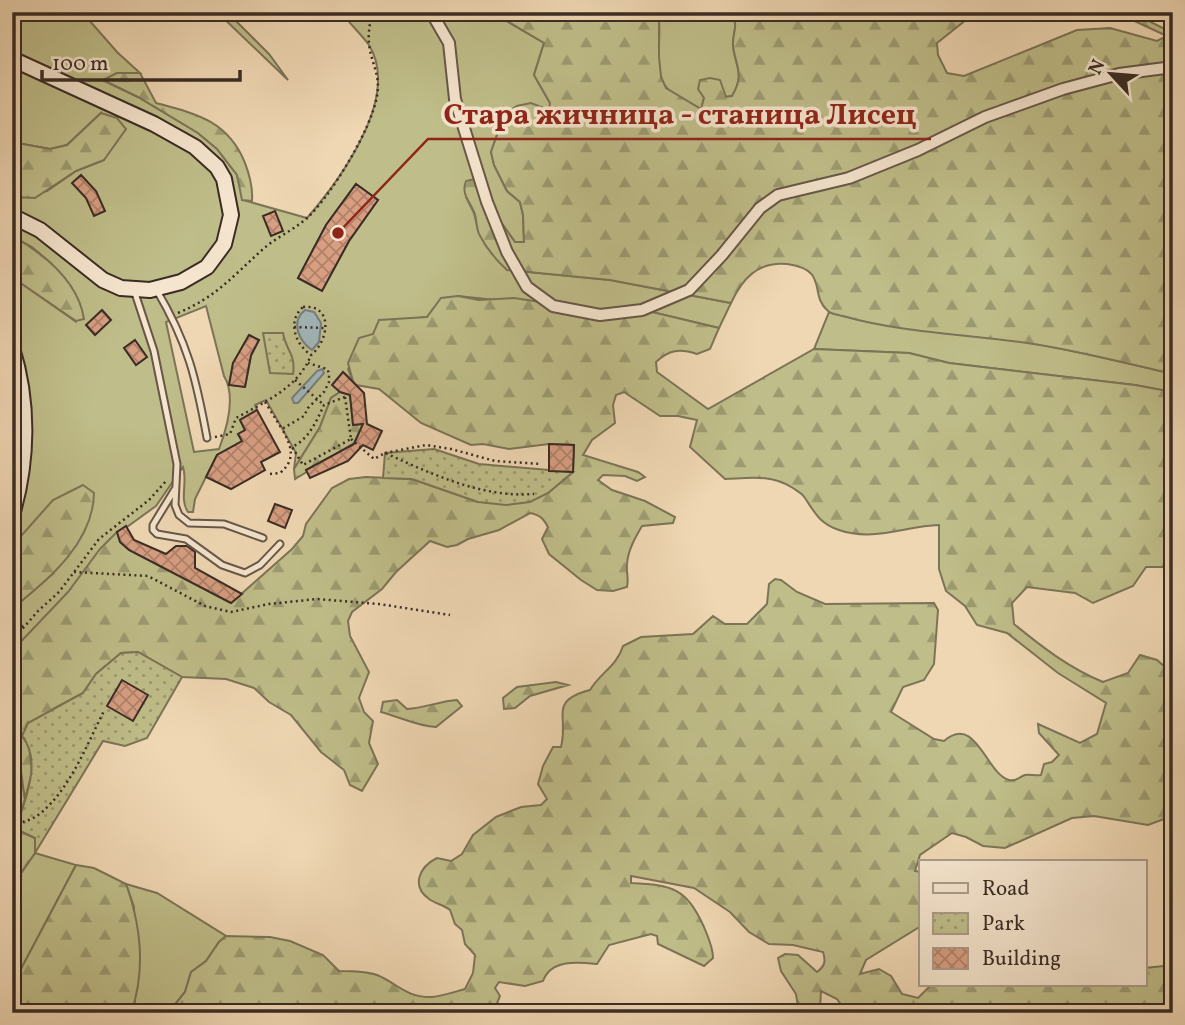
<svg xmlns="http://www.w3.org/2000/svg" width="1185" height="1025" viewBox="0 0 1185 1025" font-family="Vollkorn,serif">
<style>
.grass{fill:#bfbd89;stroke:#7c7457;stroke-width:2;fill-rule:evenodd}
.forest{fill:url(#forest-firs);stroke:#7c7457;stroke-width:2}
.park{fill:url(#park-dots);stroke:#7c7457;stroke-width:2}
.water{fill:#a0b6b8;stroke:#777f7d;stroke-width:2}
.building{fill:url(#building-cross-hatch);stroke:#3a2c25;stroke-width:2}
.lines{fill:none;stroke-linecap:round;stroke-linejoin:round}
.service-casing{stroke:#675748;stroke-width:9}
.minor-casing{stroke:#675748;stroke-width:14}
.secondary-casing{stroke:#3a2c25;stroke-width:18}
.path{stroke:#3a2c25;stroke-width:2.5;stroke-dasharray:2 3.5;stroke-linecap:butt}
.service{stroke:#f5e5ce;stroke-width:5}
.minor{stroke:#f5e5ce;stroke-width:10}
.secondary{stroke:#f5e5ce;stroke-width:14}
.leader{fill:none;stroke:#8f2418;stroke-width:2.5}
.callout-dot{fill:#8f2418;stroke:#f5e5ce;stroke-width:2.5}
.callout-label{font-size:30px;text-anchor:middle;font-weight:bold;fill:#8f2418;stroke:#f5e5ce;stroke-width:7;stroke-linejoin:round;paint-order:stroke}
</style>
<defs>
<pattern id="forest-firs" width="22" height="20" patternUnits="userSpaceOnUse" patternTransform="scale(1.75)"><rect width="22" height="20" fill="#bfbd89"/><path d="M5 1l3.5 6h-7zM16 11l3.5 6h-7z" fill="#9c9a70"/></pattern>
<pattern id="park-dots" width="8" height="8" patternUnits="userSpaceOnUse" patternTransform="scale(1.75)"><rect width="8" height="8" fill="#bfbd89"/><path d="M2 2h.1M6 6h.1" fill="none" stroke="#9c9a70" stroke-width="1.8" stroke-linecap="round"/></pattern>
<pattern id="building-cross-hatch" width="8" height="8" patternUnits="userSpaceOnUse" patternTransform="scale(1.75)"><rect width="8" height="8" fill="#d79e81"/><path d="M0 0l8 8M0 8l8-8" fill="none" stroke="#af8169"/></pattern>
</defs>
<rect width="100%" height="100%" fill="#efd7b3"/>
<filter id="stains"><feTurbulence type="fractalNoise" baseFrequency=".00286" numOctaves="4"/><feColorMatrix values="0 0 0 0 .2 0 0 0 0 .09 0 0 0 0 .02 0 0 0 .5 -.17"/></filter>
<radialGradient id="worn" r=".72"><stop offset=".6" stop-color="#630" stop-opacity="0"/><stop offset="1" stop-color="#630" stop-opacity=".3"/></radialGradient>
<path class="grass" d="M12,12h70l35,40 23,21h-23l-13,8 34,16 60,36 19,16 20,26 6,25 64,18c33,-38 94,-121 62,-173 -8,-11 -20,-22 -28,-33h161l3,8 39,23 -10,32 16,28v8l-19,-7 -14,2 -13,9 -13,37 3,13 13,26 13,11 3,13 1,28 -9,-1 -20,-28 -28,-15 7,14 5,20 28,37 103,10 121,23 -12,25 -67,-16 -59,-2 -135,-14 -25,13 -6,8 -19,2 -35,15 -25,35 5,12 -10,-9 -10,13 7,7 -9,6 -11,29 -26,42 2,-16 -30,-53 -11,5 2,5 -17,10 5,10 -7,4 4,7 -25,14 -22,44 -2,13h-5c-9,-13 0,-30 -5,-45l-27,39 -47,34 -41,53 -56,58v-42l42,-36 -33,-37 -9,19v-278l63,44 -23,-57 -20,-17 -20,-11v-39l35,-6 29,-20 28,-11 -3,-47 -34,32 -17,4 -38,-7zM356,184l22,16 -29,41 -27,50 -24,-13 28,-53zM206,306l18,70c12,20 3,52 -5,73l-25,3 -28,-130zM249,335l10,5 -8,16 -6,31 -16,-2 4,-22z
M666,12h66c7,16 0,21 1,34 3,22 12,28 -1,50l-7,1 -23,-5 2,6 -3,11c-11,-6 -26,-11 -34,-21 -13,-13 -6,-49 -8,-67z
M829,312c66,20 134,19 202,31 47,8 95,20 142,31v18l-38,-7 -186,-22 -40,-10 -95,-4z
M12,738l5,7 8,54 -9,30 -4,-1z
M35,853l41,12 -64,121v-100z
M126,884l31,9 69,43 -7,6 -13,19 -15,11 -6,20 -17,21h-37l4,-11 -1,-95z"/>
<path class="forest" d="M217,12h10l42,42 19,26z
M502,12h164l-7,9v36l2,20 5,11 35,21 3,-11 -6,-9 2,-9 10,-2 10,2 6,17 6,-1c13,-22 4,-28 1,-50 -1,-13 6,-18 -1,-34h42l14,7 15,-4 1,-3h172l-39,31 1,12 9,18 17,3 113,-46 33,-2 47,13 10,-5 -52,-24h16l42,21v341c-48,-11 -97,-24 -146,-31 -61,-9 -125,-10 -184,-27 -5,-1 -12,-2 -15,-5 -20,-17 2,-41 -41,-47 -29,-3 -45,15 -56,39l-121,-23 -103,-10c-11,-10 -21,-22 -28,-36 -3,-7 -2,-15 -5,-22 -5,-12 -13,-18 -8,-31l9,-2 20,35 20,28h9l-1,-27 -3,-13 -13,-11 -13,-26 -3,-13 13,-37 13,-9 14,-3 18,7 1,-7 -16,-28 10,-32 -39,-23z
M117,73h23l16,30c41,11 72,18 89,60 5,13 8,25 7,38l-10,-1 -5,-25 -20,-26 -19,-16 -60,-36 -35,-17z
M101,113l16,5 9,11 -22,31 -28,11 -41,27 -23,-1v-55l38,7 17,-4z
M12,236c32,18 66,44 72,83l-8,2 -64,-44z
M458,296l21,4 35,-2 79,12 59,2 67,16 -9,21 -13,5c-18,-6 -28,-4 -41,8l1,10 51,37 106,-60 95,4 40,10 186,22 38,7v175h-27l-13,19 -40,17 -18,-10 -48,-6 -15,16 2,21c28,23 55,44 89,58l25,-9 12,-18 17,5 16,14v34l-6,7 -2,10 8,11v86l-9,-3 -16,6 -54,-9 -22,2 -67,30 -22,-2 -17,-9 -14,-4 -32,22 -5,16 6,1v54l-55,34 -6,14 19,-5 12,7 11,18 16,4 13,-13h214v-17l28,-3v38l-49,4 -17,6h-260l-10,-14 -16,-8 -1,17 -5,5h-16l-3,-19 -15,-23 -3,-13 7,-4 13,1 19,17c8,-6 9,-11 6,-20l-30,-7 -24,-1 -20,-12 -19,-20 -36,-24 -63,-12v7c42,2 55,5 73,44 4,10 9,20 9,31l-9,8 -46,-22 -1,-8 -6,-2 -42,11 -12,19c-19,-2 -46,-5 -54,17l-18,5 -26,-4 -4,6 5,8 -7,17h-325l17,-21 6,-20 15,-11 13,-19 7,-6 44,1 20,4 33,14 16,16c12,0 26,0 38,4 20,8 29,23 55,22 11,-1 22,-5 33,-8l8,-16 2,-18 -10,-11 -3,-14 -7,-6 -5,-14c-6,-5 -14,-6 -21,-11 -18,-13 -10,-32 8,-41l14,3 11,-7 11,-19 23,-18 25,-10 20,-2 6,-6 -9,-15 5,-18 10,-19h8c8,-31 -13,-46 29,-57 10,-17 27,-24 33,-44l18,-9 52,-3 20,-18 12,8h22l20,-20 2,-20 6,-5 6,1 16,12 28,12 109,-1 4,7 -4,54 -10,16 -21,7 -12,25 43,27 10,2c32,-28 42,33 65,39 7,2 10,-3 16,-5 4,-1 11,1 16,0l3,-11 8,-2 7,-7 -20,-22 -1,-9 42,19 17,-9 9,-31 -48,-30 -51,-40 -30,-8 -12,-19 -19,-15 -7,-22v-44c-34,1 -65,17 -100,5 -19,-6 -24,-17 -34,-32 -3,-5 -8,-7 -12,-10 -22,-14 -43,-10 -68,-9l-35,-32 7,-27 -19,-4h-18l-36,-24 -8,3 -3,10 2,18 -23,17 -9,15 55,17 7,5 -8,4 -12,-5 -22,-1 -5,5 14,10 33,11 30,16 -2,6 -31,3c-7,12 -14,24 -15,38 -1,8 2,14 0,23l-14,4 -16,-1 -16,-10 -32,-26 -7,-15 6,-12c-5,-9 -8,-12 -18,-14l-31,17 -31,9 -11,6 -10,2 -17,-6 -34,31 -14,17 -30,23 -4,9 2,15 19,36 -10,26 5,14 9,9 -4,22 9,21 -16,27 -12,-6 -6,-15 -23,-18 -30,-37 -22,-13 -15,-14 -28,-9 -44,-2 -44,-25 -17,1 -25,21 -13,19 -30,16 -24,36 3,27 -7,27 -8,-54c-8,-11 -7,-30 -2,-43l-3,-51 56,-59 32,-43 17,-17 3,10 9,8 102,53 61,-54 11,-13 3,-12 26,-36 17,-9 17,-2 46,2 66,23 70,-9 25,-21 1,-27 -25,-1 -40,5 -26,-5 -12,1 -50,-22 -42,-34 -23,-4 -3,-4 -5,-18 11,-25 14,-4 6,-14 48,-3 14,-19z
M340,392l10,3 3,30 10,-1 -9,19 -59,36 -1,-10 26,-42 11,-29z
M83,485l11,8c-1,51 -46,86 -82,116v-54l9,-19 32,-36z
M556,682l12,3 -38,11 -15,12 -11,1 -1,-11 14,-11z
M397,700l10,9c18,-1 33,-8 50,-9l5,6 -26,21c-19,-1 -36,-10 -55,-15l2,-10z
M12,828l23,10v15l-23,33z
M76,865l18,3 32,16c15,42 20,86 5,129h-119v-27z"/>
<path class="park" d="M263,333h20c3,18 13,21 10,41l-23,-1z
M434,449l45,15 94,8 -25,21 -18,9 -24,3 -28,-3 -66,-23 -29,-1 2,-25z
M138,652l44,25 -35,61 -22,8 -22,-5 -68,112v-15l-19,-9c8,-28 27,-67 6,-93l6,-13 55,-30 13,-19 25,-21z"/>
<path class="water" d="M305,310l9,2 7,11 -2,19 -7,8c-13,-9 -22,-28 -7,-40z
M322,369l2,4 -26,30h-4l-2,-5 25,-27z"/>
<path class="building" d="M81,175l15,16 9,20 -11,5 -8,-18 -14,-15z
M356,184l22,16 -29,41 -27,50 -24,-13 28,-53z
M275,211l8,20 -12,5 -8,-20z
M102,310l9,10 -16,15 -9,-10z
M249,335l10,5 -8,15 -6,32 -16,-2 4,-22z
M135,340l12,17 -11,8 -12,-17z
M343,372l21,21 3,31 15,7 -9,19 -10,-5 -15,16 -38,17 -4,-8 48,-26 9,-20 -10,1 -3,-30 -10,-3 -8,-7z
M257,410l23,42 -19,10 4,8 -34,19 -25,-12 11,-22 25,-14 -4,-7 7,-4 -5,-10z
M549,444l25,1 -1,27 -24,-1z
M275,504l17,6 -7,18 -17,-7z
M126,526l8,14 32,14 10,-8h11l8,6v16l47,26 -11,9 -102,-53 -9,-8 -3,-10z
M122,680l26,15 -15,26 -26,-15z"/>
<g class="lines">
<g class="service-casing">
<path id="service" d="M156,289c32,54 40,89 51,149
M134,290l20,61 23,113 -2,41 4,10 10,8 35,1 39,14
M175,489l-22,36v5l4,4 29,5 36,26 23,8 15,-8 20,-21"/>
</g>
<g class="minor-casing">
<path id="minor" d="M431,12l18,31 6,56 4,13 28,90 20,50 20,35 26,19 47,9 42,-5 47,-20 33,-35 38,-47 18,-13 71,-17 69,-28 67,-33 78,-28 56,-15 54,-7"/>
</g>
<g class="secondary-casing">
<path id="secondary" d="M12,59l142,65 41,23 22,20 7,12 7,36 -7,29 -17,23 -26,15 -31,8 -29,-2 -18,-8 -63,-50 -28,-14
M12,348c17,54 16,113 0,167"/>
</g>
<path class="path" d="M303,307c31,-3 26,34 8,48 -16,-11 -24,-34 -8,-48z
M178,313c38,-16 54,-36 84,-63 13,-12 30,-19 44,-31 24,-21 66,-91 71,-123 4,-21 -6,-33 -8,-52 -1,-11 1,-21 3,-32
M294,327l31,1
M295,380l29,25
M345,397l6,42 -48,26 -11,-18c17,-8 24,-25 32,-42z
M265,402l17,27
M215,437l15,-3 6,-16c29,-16 63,-31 75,-63
M351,439l23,20 11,-6c47,21 97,45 149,41
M385,453l41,-8 25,4 44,12 46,3
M270,474l10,-1c17,-14 11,-28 2,-44l22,-13 4,-8 16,-16 5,-10v-9l-2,-4 -19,-6
M74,572l74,4 57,30 26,6 38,-8 48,-5 62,5 71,11
M12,632l13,-7
M12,641l26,-30 21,-19 40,-53 50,-39 18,-20
M12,825c11,-3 21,-5 30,-13 29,-25 45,-68 62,-101"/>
<use href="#service" class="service"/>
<use href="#minor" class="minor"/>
<use href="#secondary" class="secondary"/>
</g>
<path class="leader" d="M338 233L428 139H931"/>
<circle class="callout-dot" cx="338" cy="233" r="7"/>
<g class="callout-label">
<text x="680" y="124">Стара жичница - станица Лисец</text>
</g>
<rect width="1185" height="1025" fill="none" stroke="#efd7b3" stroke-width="42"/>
<rect x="14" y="14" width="1157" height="997" fill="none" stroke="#3a2c25" stroke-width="3.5"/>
<rect x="21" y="21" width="1143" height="983" fill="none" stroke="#3a2c25" stroke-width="2"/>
<rect x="919" y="860" width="228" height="126" fill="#f5e5ce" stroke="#aa9b8a" stroke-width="2"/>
<rect x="933" y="883" width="35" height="10" fill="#f5e5ce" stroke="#aa9b8a" stroke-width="2"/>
<text x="982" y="895" font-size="21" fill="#3a2c25">Road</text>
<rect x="933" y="913" width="35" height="21" fill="url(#park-dots)" stroke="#aa9b8a" stroke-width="2"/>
<text x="982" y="930" font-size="21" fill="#3a2c25">Park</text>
<rect x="933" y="948" width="35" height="21" fill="url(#building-cross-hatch)" stroke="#aa9b8a" stroke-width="2"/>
<text x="982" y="965" font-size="21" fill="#3a2c25">Building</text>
<g transform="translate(1111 74) rotate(296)" stroke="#f5e5ce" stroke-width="5" paint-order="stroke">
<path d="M0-5L12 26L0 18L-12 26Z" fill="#3a2c25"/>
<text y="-10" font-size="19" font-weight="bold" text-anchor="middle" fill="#3a2c25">N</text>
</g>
<path d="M42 70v10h198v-10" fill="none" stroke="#3a2c25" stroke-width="3.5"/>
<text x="52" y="70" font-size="21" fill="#3a2c25" stroke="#f5e5ce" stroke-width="5" paint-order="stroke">100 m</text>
<rect width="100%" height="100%" filter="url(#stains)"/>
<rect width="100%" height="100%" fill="url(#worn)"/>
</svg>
